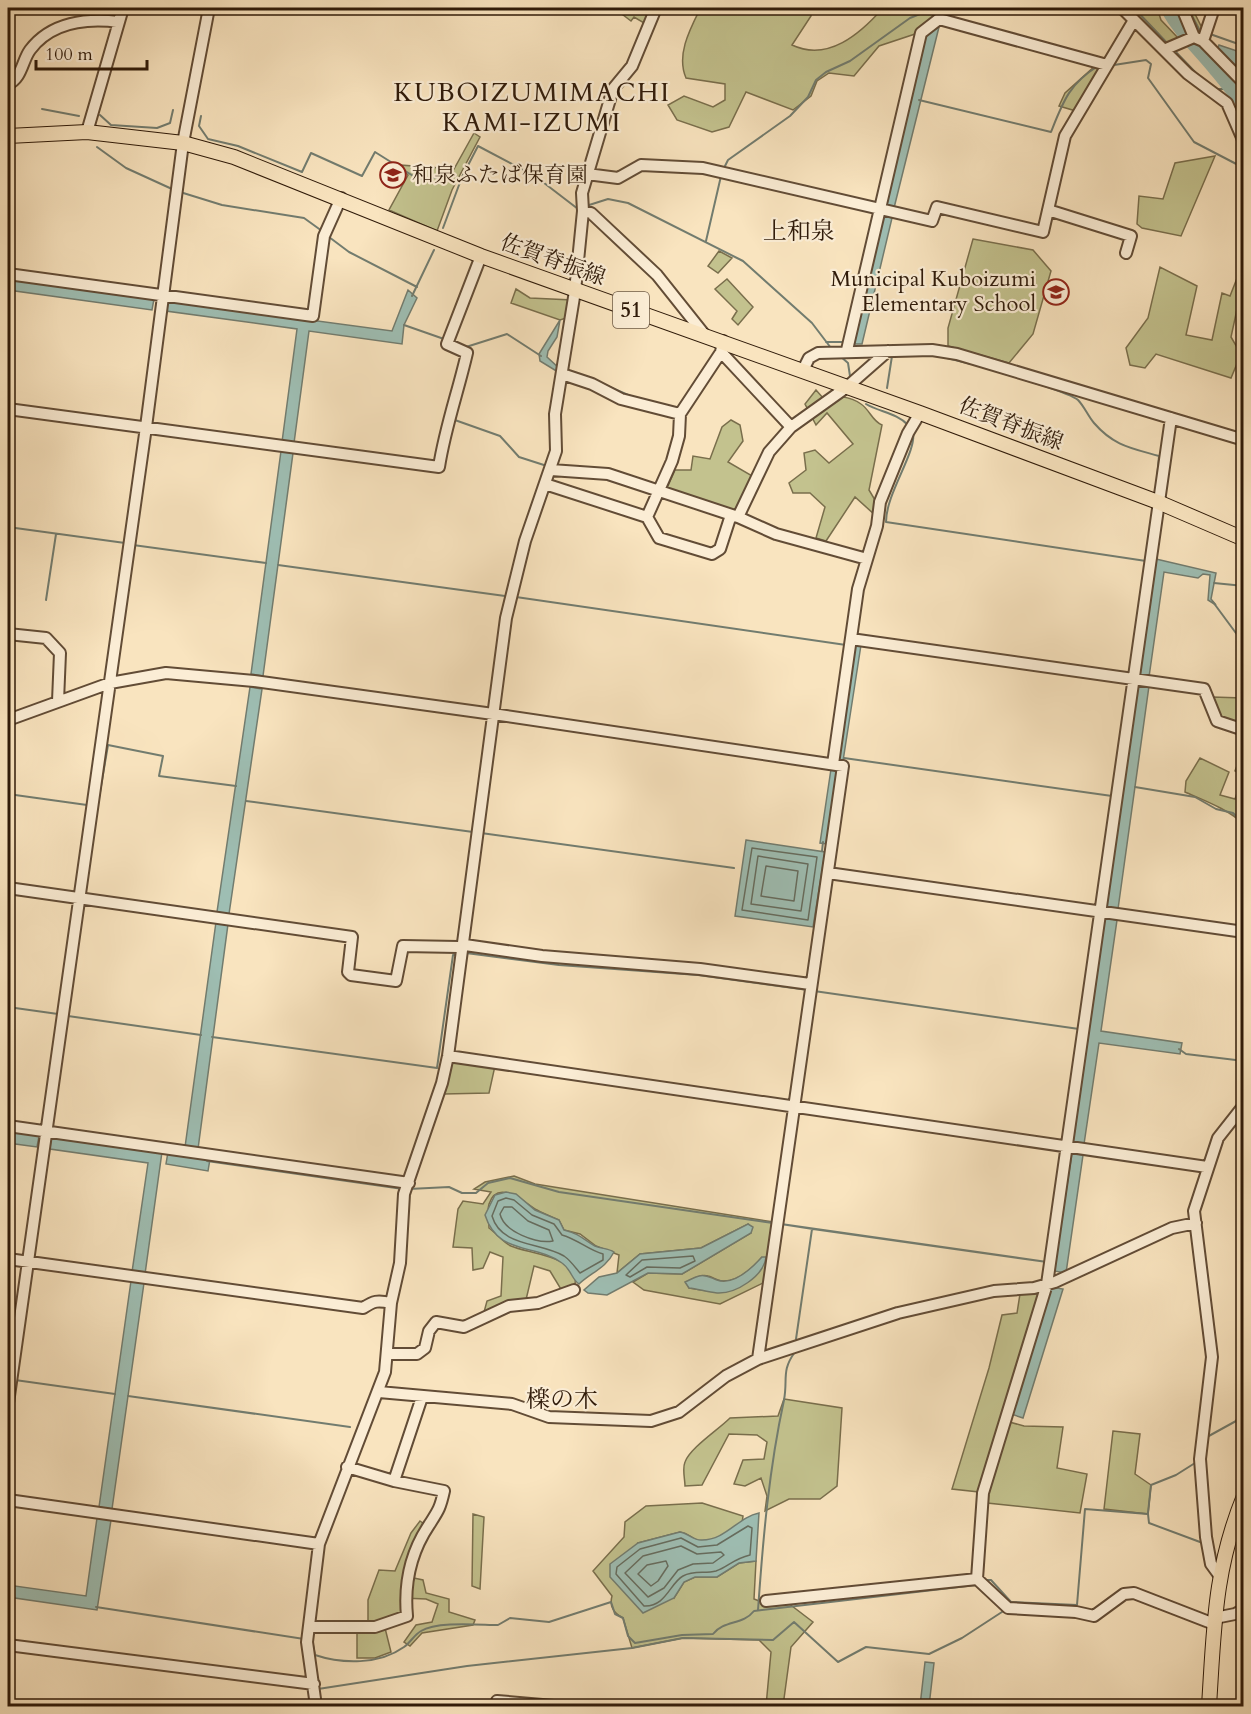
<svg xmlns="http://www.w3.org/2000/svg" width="1251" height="1714" viewBox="0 0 1251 1714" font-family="Cardo,'Noto Serif JP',serif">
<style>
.green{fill:#c3c28e;stroke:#796e4c;stroke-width:1.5;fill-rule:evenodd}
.water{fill:#9ebeb3;stroke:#727c6f;stroke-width:1.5}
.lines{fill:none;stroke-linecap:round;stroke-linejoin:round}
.shore{stroke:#666c5e;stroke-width:1.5}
.stream{stroke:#727c6f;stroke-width:2}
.river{stroke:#9ebeb3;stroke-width:14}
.minor-casing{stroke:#624c36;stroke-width:14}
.major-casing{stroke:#2f1a09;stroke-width:16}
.minor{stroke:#fbedd5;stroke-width:10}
.major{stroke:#f9e4bf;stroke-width:14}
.labels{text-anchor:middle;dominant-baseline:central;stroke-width:4.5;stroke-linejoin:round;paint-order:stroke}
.shield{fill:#fbedd5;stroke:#6c5946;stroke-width:1.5}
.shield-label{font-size:21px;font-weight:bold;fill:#2f1a09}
.poi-label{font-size:22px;fill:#2f1a09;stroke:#fbedd5;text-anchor:start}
.street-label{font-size:22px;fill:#2f1a09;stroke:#fbedd5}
.neighbourhood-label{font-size:24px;fill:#2f1a09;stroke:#fbedd5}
.quarter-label{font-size:26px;letter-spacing:1.5px;fill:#2f1a09;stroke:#fbedd5}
</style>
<rect width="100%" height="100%" fill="#f9e4bf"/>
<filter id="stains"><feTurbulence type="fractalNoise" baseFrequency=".00333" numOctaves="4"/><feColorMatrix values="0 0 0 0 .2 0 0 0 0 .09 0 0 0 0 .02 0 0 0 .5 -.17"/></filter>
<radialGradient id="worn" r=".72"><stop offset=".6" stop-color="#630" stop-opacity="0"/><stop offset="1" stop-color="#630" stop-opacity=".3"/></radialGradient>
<path class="green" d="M614,8h38l-8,15 -10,-6 -3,4z
M724,8h87v8l-19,29c36,17 68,-11 91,-37h84l-28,9 -21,16 -39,13 -25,30 -25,-3 -12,8 -6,15 -18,14 -47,-18 -17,35 -17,5 -35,-12 -9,-15 16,-9 29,11 12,-7v-16l-39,-6c-10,-23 4,-49 14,-69l20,4z
M1128,8h29l4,12 19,20 -14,7z
M1170,8h22l11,22 -6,7c-16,-2 -20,-17 -27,-29z
M1096,65l5,6 -25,40 -17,-5 6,-13z
M474,133l6,4 -28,53 -15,41 -48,-21 19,-35 -9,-10 55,4z
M1215,156l-34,80 -39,-8 -5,-4 2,-28 24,3 12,-36z
M973,239l60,11 18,21 -18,63 -24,29 -61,-17v-18z
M719,251l13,7 -14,15 -10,-7z
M1243,263v35l-4,2 -8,37 10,17 -10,24 -75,-24 -11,14 -15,-3 -4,-17 22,-30 12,-51 37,19 -11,49 26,5 10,-47 8,3z
M727,279l26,28 -15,18 -6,-6 5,-8 -22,-22z
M516,289l14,9 42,2 -3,17 -9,3 -49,-17z
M816,390l7,8c12,-3 27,-2 38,6 9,6 11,17 21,21l-13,65 6,10v15l-20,-18 -29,44 -10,-3 9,-31 -15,-14h-17l-4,-10 17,-13 -2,-17 11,-3 14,13 24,-19 -26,-31 -11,12 -11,-21z
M731,420l9,5 3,16 -15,21 26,15 -17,36 -70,-25 8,-18h16l2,-14 17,3 12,-32z
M1212,697l31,1 -1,28 -24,-8z
M1243,750v74c-13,-14 -40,-24 -58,-32l1,-11 14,-23 29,14 -9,23 15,4 8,-24 -8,-4z
M453,1060l42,6 -6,27 -45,1z
M514,1176l21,8 238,38 -8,60 -45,22 -76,-14 -11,-8 15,-9 34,1 69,-41 -3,-9 -47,24 -61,6 -23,19 2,-18 -23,-9 -16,-12 -16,-4 -5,-10c-7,-3 -15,-6 -22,-10 -11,-6 -39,-33 -48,-6 -2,6 0,17 0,24 7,5 15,15 22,18 17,8 74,10 63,42l-12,3 -12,-20 -16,-5 -9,38 -41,8 3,-11 14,-5 2,-39 -13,-5 -7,16 -10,2 -1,-22 -19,-1 5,-38 5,-8 20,3 8,-12 -17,-3 11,-7zM762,1257c-29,34 -28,39 -73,31l-3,-6c7,-3 14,-8 22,-6 5,1 9,5 14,5 16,1 30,-12 40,-24z
M1041,1290l-39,130 22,6 39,1 -6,41 30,6 -7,39 -93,-10 -8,-11 -27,-3 37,-121 13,-53 15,-2 3,-19z
M784,1399l58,9 -5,78 -17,13h-31l-24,12 2,-15 -6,-18 -16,8 -11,-2 9,-24 21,-1 3,-17 -10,-7 -28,-1 -27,51 -17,1c0,-7 -3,-17 0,-24 5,-14 33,-32 45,-44l48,-2z
M1113,1431l27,3 -5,40 16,11 -3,29 -44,-5z
M702,1503l41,13 -1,7c-12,8 -30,23 -45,17 -7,-3 -9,-7 -17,-8l-42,11 36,55 10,-16 11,-5h22l22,-14 17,-2 -2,38 13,5 21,-1 25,19 -22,25 -8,59h-17l5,-54 -12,-12 -76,-2 -51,10 -9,-30c-9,-5 -14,-11 -11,-22l-19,-25 31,-34 1,-15 21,-16z
M473,1514l11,3 -4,72 -8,-3z
M420,1521l10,7 -21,49 14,3 3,13 23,6v13l26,8 -2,5 -51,8 -12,13 -6,-4 12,-17 16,-3 6,-18 -12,-5 -23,-1 2,17 -37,10v-25l11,-30 16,1 16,-38z
M385,1628l6,24 -16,6h-18v-26z"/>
<path class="water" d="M939,27l-45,181 -11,-3 42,-170z
M1219,45l24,8v24l-26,-26z
M882,215l10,3 -30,126h-11z
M8,279l146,20 -2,11 -144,-20z
M408,290l9,8 -13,27 -2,19 -93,-13 -15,112 -12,-1 15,-113 -131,-18 2,-10 224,30z
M560,320l-3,17 -9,14 -1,6 12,11 31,10 57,25 -89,-31 -18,-11 -1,-7z
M281,451l12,2 -30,223 -12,-2z
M1156,559l60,14 -5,26 5,6 -8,-5 2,-25 -7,-1 -5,4 -34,-6 -15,105 -10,-1z
M854,644l7,1 -18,116 -6,-1z
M1137,685l12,1 -31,223 -12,-2z
M250,687l12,2 -33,225 -12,-2z
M831,769l7,1 -11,74 -7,-1z
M746,840l79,12 -12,75 -78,-11z
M1105,918l12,2 -16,111 81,12 -2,11 -81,-11 -15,101 -11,-2z
M216,922l12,2 -30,225 -13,-2z
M8,1131l31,5 -2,11 -29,-4z
M51,1137l111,15 -17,122 -13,-2 16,-109 -98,-14z
M168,1152l42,7 -2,12 -42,-7z
M1072,1153l11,2 -17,118 -12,-2z
M506,1192l10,2 19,16 24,10 5,10c16,4 19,9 31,16 7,3 13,2 19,6 -8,16 -22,20 -35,32 -7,-4 -8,-15 -17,-21 -27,-20 -64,-7 -77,-48l10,-20z
M748,1224l5,3 -2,6 -69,41 -34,-1 -41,22 -19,-2 -4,-3 15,-13 18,-4 23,-19 61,-6z
M762,1257h4c-2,19 -30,37 -49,36 -10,-1 -19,-4 -28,-5l-4,-6c5,-2 9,-5 14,-6 7,-2 12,2 18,4 17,6 35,-12 45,-23z
M131,1281l13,2 -32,226 -13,-2z
M1051,1287l12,2 -40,129 -12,-4z
M759,1513l-3,48 -17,2 -22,14h-22l-11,5 -10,16 -31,15 -33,-36v-13l28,-21 42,-11c8,1 14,9 22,8 24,0 36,-23 57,-27z
M97,1518l14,2 -14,90 -89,-13v-12l78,11z
M925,1662l9,1 -5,43h-9z"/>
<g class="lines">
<path class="shore" d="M752,848l65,9 -9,63 -66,-10z
M758,856l50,8 -7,47 -50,-7z
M766,866l32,5 -4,30 -33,-5z
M506,1198l8,2 18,15 22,9 8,11c17,5 26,15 41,19v6l-23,13c-5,-6 -10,-13 -16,-17 -24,-14 -63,-9 -72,-40l6,-15z
M504,1207h8l16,14 21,9 4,11c-16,3 -49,-9 -53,-27z
M693,1256l2,5 -15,7 -33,-1 -17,10 -4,-2 16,-15z
M748,1526l4,2 -2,27c-17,4 -22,12 -34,16 -11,3 -22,-1 -33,5 -13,7 -17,31 -39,30l-28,-32 1,-7 23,-18 41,-11 17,9 19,-2z
M681,1546l16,8 24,-2 3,3 -11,8 -20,1 -15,6 -14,18 -16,9 -23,-24 18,-17z
M666,1561l2,5 -10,15 -7,5 -13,-12 9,-9z"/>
<path class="stream" d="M1134,8l35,37
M1188,8l12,23
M1210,34l34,12
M1173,49l25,26
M1114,65l32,-5 5,4 -3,14 46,64 50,26
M1217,89h12
M919,100l132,32c12,-30 18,-48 47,-66
M42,109l37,7
M100,115l11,10 46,3 13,-5 3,-13
M201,116l-2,10 9,13 30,7 64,26 9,-19 51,23 13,-24 43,27 37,-3
M97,147l29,21 46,21
M724,168l4,-8 62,-44 18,-19 8,-17 10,-8 24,-11 60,-43 25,-10
M180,192l42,13 82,13 18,13
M586,206l22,-7 20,4 115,58 69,62 19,25
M443,228l19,-51 16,-31 57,30 43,33 2,-1
M329,237l20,15 68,35
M706,241l15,-65
M412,296l22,-46
M404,325l40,14
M826,342h17
M466,347l41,-13 34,22
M840,356l8,7 2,13
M939,356l32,8
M1002,373c14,4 68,20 76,27 6,6 10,16 16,23 20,23 37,25 65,33l-2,23
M887,388l5,-32h8
M459,403l8,-29
M866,404c13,8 31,9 42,21
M452,419l48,17 19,21 28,9
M913,432c4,20 -27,61 -27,90l260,39
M8,527l117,16
M133,545l133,18
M856,551l7,1 3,-7
M278,565l227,31
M1214,583l30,3
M516,597l330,48
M46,600l10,-66
M1213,602l31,42
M844,758l268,38
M1135,787l60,10 21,12 17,4 11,11
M8,794l79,11
M99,798l9,-53 55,11 -4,20 77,10
M246,801l227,31
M481,833l253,35
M822,851l1,-9
M1244,870v1
M466,953l93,12 139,10 110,15
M814,991l265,38
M8,1007l50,7
M68,1016l133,19
M212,1037l225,31 16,-113h4
M1179,1049l7,5 58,7
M207,1161l196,28
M409,1189l40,-2 13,6h14l12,-10 22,-5 49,14 214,31
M781,1224l32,5 234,33z
M796,1339l16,-110
M15,1380l100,14
M128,1396l222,31
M1207,1437l29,-16 8,-16
M1148,1513l3,-28 25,-10 19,-12
M983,1580h8l20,22 66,3 8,-96 63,5 1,9 51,19
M96,1607l208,32
M758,1610c5,-71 11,-141 26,-210 4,-21 -3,-29 11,-48
M312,1640l3,15c27,9 64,10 89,-8 6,-4 10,-12 17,-16 16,-10 59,-6 77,-6l12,-7 39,4 62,-20 4,12 8,4 5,18 7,7 47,-8 31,-1c11,-14 30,-9 41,-23l222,-26
M318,1689l149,-23 165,-18 51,-10 90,2 21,-18 44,40 28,-15 63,7 33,-16 43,-28"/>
<path class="river" d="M1167,8c13,24 32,41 49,62 10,11 16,22 28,32"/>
<g class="minor-casing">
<path id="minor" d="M1122,8l66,66 39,29 17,39
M1182,8l12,29 9,4 41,42
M1203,41l11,-33
M1166,49l28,-12
M8,84c14,-6 14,-23 22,-34 21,-28 57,-32 89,-28
M87,132l36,-124
M587,174l31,4 23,-13 62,3 229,53 5,-14 106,25 22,-96 69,-116
M1048,210l83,26 -5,17
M583,211l8,2 66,62 47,59
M8,274l305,42 11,-80 17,-38
M723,341l-2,11 -41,62 -1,22 -7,25 -25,56 12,21 53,16 8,-5 11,-34
M847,350l74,-317 18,-14 168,46
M721,352l70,75
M803,370l6,-12 9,-5 114,-3 25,4 287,86
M562,374l30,10 29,15 59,15
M8,409l431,58c6,-39 19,-75 28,-114l-20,-9 34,-88
M551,470l57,4 130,43 38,17 91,25
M545,484l102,33
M738,517l31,-65 22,-25 56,-40 41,-36
M8,634l38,4 14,15 -2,48
M851,639l353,50 13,32 27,9
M8,720l102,-37 56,-10 88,8 239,33 350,52 -85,593
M833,764l25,-175 19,-63 3,-24 28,-69 12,-20
M828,873l416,59
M8,888l344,49 -4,35 3,3 45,6 7,-35 55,1 7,-2 77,11 158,13 110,15
M448,1056l759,111
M8,1126l401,57
M8,1259l355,49c11,-7 14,-8 28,-5
M388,1354h29l8,-6 4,-17 7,-9 28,5 45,-21 29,-3 36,-13
M379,1392l133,12 37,13 102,4 28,-9 47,-36 32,-17 140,-46 96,-22 40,-3 21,-6 117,-54 24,-5
M8,1403l138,-976 37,-284 26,-135
M394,1481l28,-84
M8,1500l311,44
M1219,1575l-8,-11 -5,-27 -6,-78 12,-102 -18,-146 24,-73 26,-33
M977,1579l6,-86 64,-209 124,-866
M766,1601l211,-22 31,29 68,4 18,4 30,-22 10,-1 80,31
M1215,1618l20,-4 9,-5
M309,1627h66l32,-11c-3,-32 4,-64 22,-91 9,-14 11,-16 15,-34l-50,-10 -47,-14
M8,1645l306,39
M316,1706l-9,-64 12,-98 66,-172 6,-69 9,-40 4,-69 38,-111 6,-27 58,-438 19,-77 31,-90 -1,-37 20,-123 8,-80 -1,-18 31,-104 19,-23 24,-58
M496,1706l1,-5 57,5"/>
</g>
<g class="major-casing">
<path id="major" d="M8,136l79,-4 96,11 51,14 247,99 439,157 238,89 86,37
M1209,1706c5,-76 5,-137 35,-210"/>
</g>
<use href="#minor" class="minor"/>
<use href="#major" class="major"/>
</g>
<defs>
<g id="school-ring" transform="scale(1.35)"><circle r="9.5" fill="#fbedd5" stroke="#8f2418" stroke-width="1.5"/><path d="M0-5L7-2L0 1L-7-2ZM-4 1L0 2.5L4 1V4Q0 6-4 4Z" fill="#8f2418"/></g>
</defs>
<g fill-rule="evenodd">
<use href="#school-ring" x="393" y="175"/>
<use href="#school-ring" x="1056" y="292"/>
</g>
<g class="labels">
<rect class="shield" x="613" y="292" width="36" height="36" rx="4.5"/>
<g class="shield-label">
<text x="631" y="310">51</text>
</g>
<g class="poi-label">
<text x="412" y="175">和泉ふたば保育園</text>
<text x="1036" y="279" text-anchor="end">Municipal Kuboizumi<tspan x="1036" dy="25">Elementary School</tspan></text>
</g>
<g class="street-label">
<text transform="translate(553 260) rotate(20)">佐賀脊振線</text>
<text transform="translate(1011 424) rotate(21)">佐賀脊振線</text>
</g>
<g class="neighbourhood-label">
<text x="799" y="231">上和泉</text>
<text x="562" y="1399">檪の木</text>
</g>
<g class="quarter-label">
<text x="532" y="92">KUBOIZUMIMACHI<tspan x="532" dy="30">KAMI-IZUMI</tspan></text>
</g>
</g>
<rect width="1251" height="1714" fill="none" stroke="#f9e4bf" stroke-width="30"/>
<rect x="9" y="9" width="1233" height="1696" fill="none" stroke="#2f1a09" stroke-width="3"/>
<rect x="15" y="15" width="1221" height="1684" fill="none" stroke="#2f1a09" stroke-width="1.5"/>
<path d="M36 60v9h111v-9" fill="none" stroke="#2f1a09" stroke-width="3"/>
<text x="45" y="60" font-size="18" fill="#2f1a09" stroke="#fbedd5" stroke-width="4.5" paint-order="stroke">100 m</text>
<rect width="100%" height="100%" filter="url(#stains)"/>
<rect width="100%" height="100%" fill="url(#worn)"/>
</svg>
